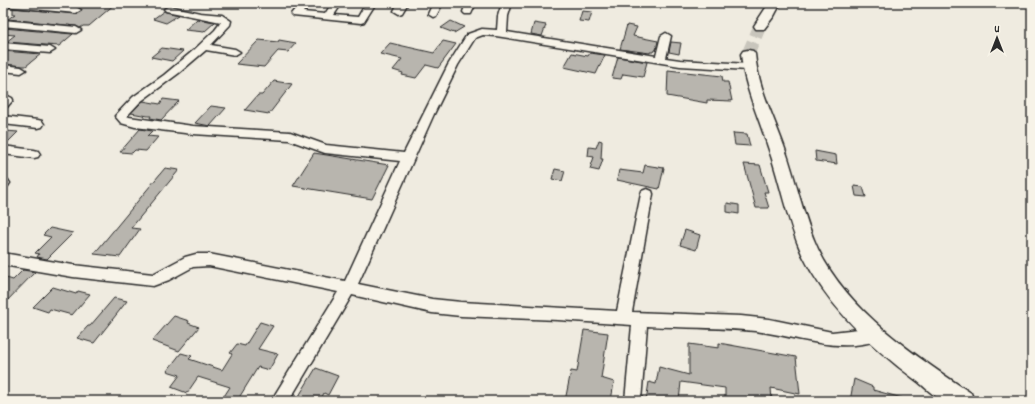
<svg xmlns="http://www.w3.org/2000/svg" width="1035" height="404" viewBox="0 0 1035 404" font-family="Dekko,sans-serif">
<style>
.building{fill:#b8b5ae;stroke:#2b2b2b}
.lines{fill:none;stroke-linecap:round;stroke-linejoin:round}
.tertiary-tunnel{stroke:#c8c5bc;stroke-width:13;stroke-dasharray:13 6;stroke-linecap:butt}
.minor-casing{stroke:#2b2b2b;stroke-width:3}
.tertiary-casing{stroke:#2b2b2b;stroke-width:3}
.minor{fill:#f7f3e8;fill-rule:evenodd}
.tertiary{fill:#f7f3e8;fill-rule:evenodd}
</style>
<rect width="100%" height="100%" fill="#efebe0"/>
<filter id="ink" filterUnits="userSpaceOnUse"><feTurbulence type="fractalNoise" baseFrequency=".025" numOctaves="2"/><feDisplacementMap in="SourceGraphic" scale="8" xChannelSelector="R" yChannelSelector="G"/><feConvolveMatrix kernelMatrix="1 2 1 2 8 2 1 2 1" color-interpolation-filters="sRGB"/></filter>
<g filter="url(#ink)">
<path class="building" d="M49,3h67l-27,23h-6l-3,2 -4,-2 -68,-7 7,-5h-2v-6l63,6 6,-3 -6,-5z
M164,11l2,1 13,3 -13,8 -13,-4z
M582,11l10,1 -3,10 -10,-1z
M197,19l18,3 -11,10 -19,-2z
M451,21l13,6 -10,6 -13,-5z
M534,23l12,2 -4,11 -11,-2z
M627,25l10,2 -4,9 25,5 -2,9h-2l-1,2h-3v1l-30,-4z
M3,28l70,6 -14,12 -53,-4 9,-7 -12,-1z
M259,40l19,2 1,-2 17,3 -8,9 -10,-1 -14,16 -28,-3z
M443,41l13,3 -18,24 -12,-3 -10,13 -14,-3 1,-2 -10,-3 9,-11 -22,-5 10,-11 44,10z
M671,42l10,1 -2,11 -10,-2z
M162,48l21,3 -11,10 -21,-4z
M3,51l38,3 -15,12h-3l-20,-2z
M572,53l16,3 2,-3 15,2 -9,19 -32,-7z
M618,57l29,5 -4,15 -20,-3 -2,5 -9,-1z
M668,70l54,6 1,6h5l4,19 -25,-1v3l-40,-7z
M274,81l18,3 -23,30 -24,-4 13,-15h4z
M163,99l16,2 -18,19 -11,-2 1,-2h-3l-17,-3 12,-12 17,3z
M211,106l15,2 -16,18 -15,-3z
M140,129l12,2 -5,5 11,1 -12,14 -11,-1 -3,3 -12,-1z
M3,130l3,1 12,1 -13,13h-2z
M733,133l14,1 3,12 -15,-1z
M599,140l3,1 -1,18h2l-4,12 -9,-2 4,-12 -6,-1 1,-9 7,1z
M815,151l21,4 1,9 -21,-3z
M314,153l75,12 -17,34 -79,-13z
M744,164l16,1 8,27h-4l5,16h-13z
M645,165l19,3 -5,21 -42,-9 2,-10 24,3z
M165,168l14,2 -48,58 9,1 -20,28 -26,-3z
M555,169l10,2 -3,10 -10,-2z
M854,186l9,1 3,10 -10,-1z
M727,203l12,2v9l-12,-2z
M50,228l23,5 -26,26 -10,-2 2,-3 -4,-1 16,-16 -8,-2z
M685,230l15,5 -4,15 -16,-5z
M23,270l12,2 -32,33v-28l10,3z
M53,287l23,7 2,-3 12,3 -18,21 -22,-6 -2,3 -15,-5z
M114,298l13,3 -33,42 -17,-5 11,-12h2z
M174,316l15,5 -1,2 11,4 -20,24 -27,-10z
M260,322l13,4 -15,23 20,5 -9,16 -11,-3 -21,34h-16l9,-14 -32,-10 -11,16 -16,-6 9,-12 -13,-4 14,-18 11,3 -3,3 33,11 10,-16 -2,-1 7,-9 8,2z
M584,330l24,3 -7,45 13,4 -3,19h-46l6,-30 6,1z
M719,343l77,14 4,37 -29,-6 1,13h-29l-18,-4v-9l-44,-6 -2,19h-33l3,-19 7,2 3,-17 30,8v-31l30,4z
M316,368l22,8 -10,19 -4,-2 -4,8h-24z
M854,379l19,8v3l29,8v3h-52z"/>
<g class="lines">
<path class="tertiary-tunnel" d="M748,54l12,-28"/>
<g class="minor-casing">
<path id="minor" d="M3,3h29l44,4 5,3 -5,3 -73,-7z
M300,3l9,1 -6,8 22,2 7,-11h10l-8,12 24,2 8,-14h10l-12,19 -3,1 -68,-7 -2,-2z
M398,3h10l-6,10 -3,1 -5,-3z
M433,3h10l-7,13 -3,1 -5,-3z
M466,3h10l-5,11h-6l-2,-2z
M502,3h10l-4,13 -1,16 149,24 5,-20 5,-3 5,3 -5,22 14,2 68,4 5,3 -5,3 -68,-4 -184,-30 -13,-1 -8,3 -17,27 -24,49 -76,170 74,15 29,3 156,9 24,-117 1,-3 5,-2 5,2 1,3 -21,118 109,4 28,3 63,13 44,-5 6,2 2,5 -2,5c-44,16 -84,-3 -127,-8 -36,-4 -72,-3 -108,-5l-6,75h-16l7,-76 -74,-5 -97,-4 -29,-3 -80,-18 -63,106h-18l67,-109 -129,-26 -16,1 -24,13 -16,6 -80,-9 -70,-12v-12l70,12 80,9 32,-17 11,-3h13l136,27 55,-120 -75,-8 -36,-13 -96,-6 -58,-7 -14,-4 -6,-7 18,-19 31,-22 30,-25 21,-20 6,-8 -55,-11 -2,-2 5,-3 31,7 22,2 9,6 -1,4 -19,20 24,4 5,3 -5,3 -29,-5 -27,23 -39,29 -13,14 2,1 64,9 97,6 36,13 78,8 44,-88 18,-29 2,-2 14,-5 15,1 1,-14z
M3,20l73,7 5,3 -5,3 -73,-7z
M3,43l47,4 5,3 -5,3 -47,-4z
M3,65l18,2 5,3 -5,3 -18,-2z
M8,96l4,2 1,2 -6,7 -4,1v-10z
M3,116l35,4 4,1 2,3 -2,3 -4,1 -35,-4z
M3,146l31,4 4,1 2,3 -2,3 -4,1 -31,-4z
M3,178l5,2 2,3 -2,3 -5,2z"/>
</g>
<g class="tertiary-casing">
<path id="tertiary" d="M769,3h12l-7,13 -10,13h-8l-2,-3z
M748,50l5,1 2,3c3,33 18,61 29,92 12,33 19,71 34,103 30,62 97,107 153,144l3,8c-7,0 -24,2 -30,0 -10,-4 -19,-14 -27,-20 -46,-34 -90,-75 -115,-127 -15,-33 -22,-73 -34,-107 -10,-32 -24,-60 -27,-93l2,-3z"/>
</g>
<use href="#minor" class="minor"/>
<use href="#tertiary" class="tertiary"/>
</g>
</g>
<rect width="1035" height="404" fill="none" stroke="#f7f3e8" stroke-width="16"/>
<rect x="8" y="8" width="1019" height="388" fill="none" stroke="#2b2b2b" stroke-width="1.5" filter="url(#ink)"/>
<g transform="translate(997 38)" stroke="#f7f3e8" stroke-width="3" paint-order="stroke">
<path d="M0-3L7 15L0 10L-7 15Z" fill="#2b2b2b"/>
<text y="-6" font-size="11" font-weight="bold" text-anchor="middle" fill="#2b2b2b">U</text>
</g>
</svg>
